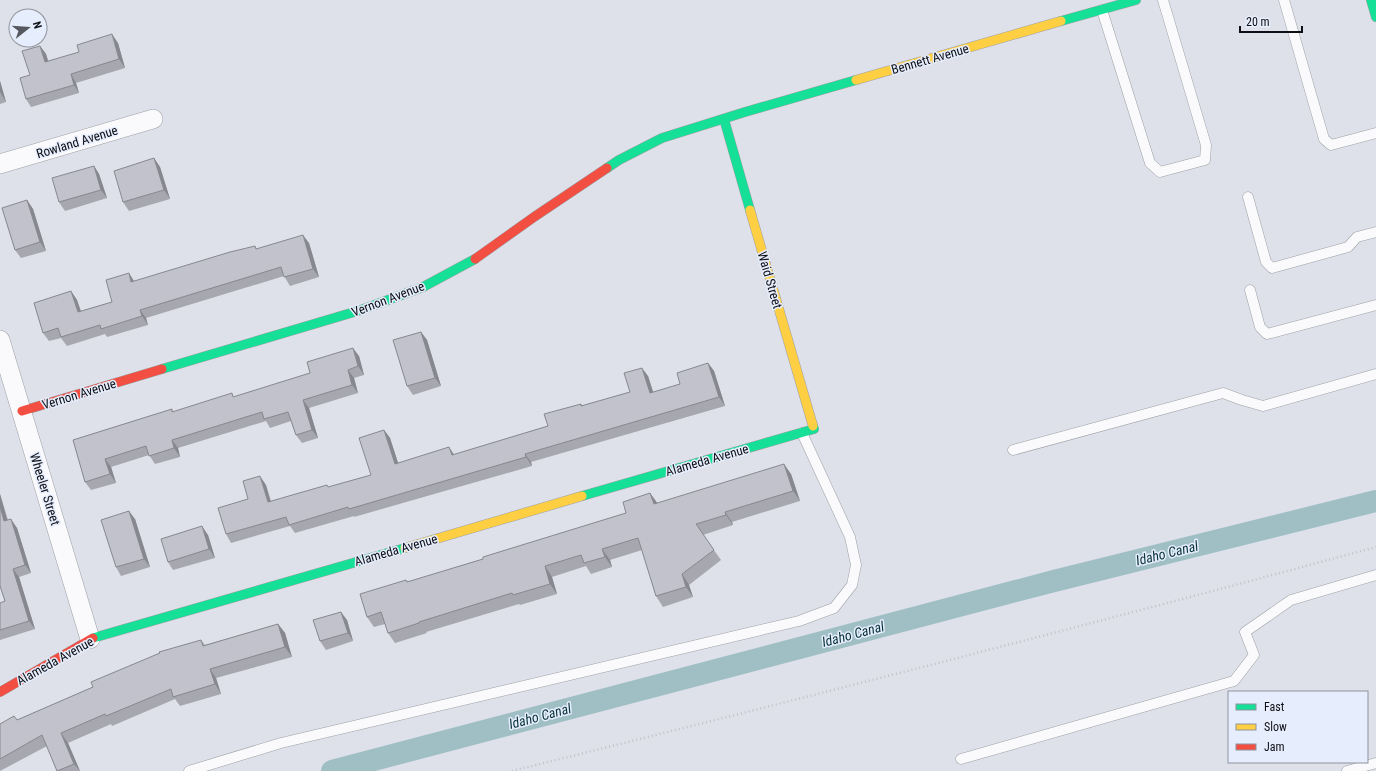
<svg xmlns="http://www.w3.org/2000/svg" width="1376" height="771" viewBox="0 0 1376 771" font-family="'Roboto Condensed',sans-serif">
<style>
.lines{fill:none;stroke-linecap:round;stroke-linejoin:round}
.canal{stroke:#a0bfc5;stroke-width:22}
.lane-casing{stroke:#9da0a5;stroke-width:11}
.street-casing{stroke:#9da0a5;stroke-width:20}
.fast-casing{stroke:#9da0a5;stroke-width:10}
.slow-casing{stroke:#9da0a5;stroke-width:10}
.jam-casing{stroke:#9da0a5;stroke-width:10}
.path{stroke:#c1c2c5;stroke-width:2.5;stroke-dasharray:1 3;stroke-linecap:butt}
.lane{stroke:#fafafc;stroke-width:10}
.street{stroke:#fafafc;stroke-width:19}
.fast{stroke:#16e098;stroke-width:9}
.slow{stroke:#ffcf43;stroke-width:9}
.jam{stroke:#f24e42;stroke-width:9}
.wall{fill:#a6a7af}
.shaded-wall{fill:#87888f}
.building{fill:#c1c2cc;stroke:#87888f}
.labels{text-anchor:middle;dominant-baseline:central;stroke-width:3;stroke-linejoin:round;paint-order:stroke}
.street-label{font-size:13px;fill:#0d0f14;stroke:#e6edfc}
.water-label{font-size:14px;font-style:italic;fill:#053136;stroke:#e6edfc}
</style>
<rect width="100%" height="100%" fill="#dee1e9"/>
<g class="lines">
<path class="canal" d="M332,771l722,-190 322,-80"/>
<g class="lane-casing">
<path id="lane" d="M1284,0l40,139 7,6 45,-12
M1102,10l48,153 10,9 45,-12 1,-15 -43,-145
M1248,197l18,65 6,6 76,-21 9,-10 19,-5
M1250,290l10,37 7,7 109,-29
M1013,450l210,-57 19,7 21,6 113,-32
M961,759l273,-78 20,-26 -9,-23 46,-32 85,-25
M189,771l92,-28 518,-122 35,-13 18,-23 4,-20 -6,-28 -48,-104
M1347,771l29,-8"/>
</g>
<g class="street-casing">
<path id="street" d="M0,164l153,-45
M0,340l90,299"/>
</g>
<g class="fast-casing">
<path id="fast" d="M1371,0l5,17
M1061,21l75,-21
M724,119l26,91
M607,168l12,-8 43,-22 83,-26 111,-32
M162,369l199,-59 62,-23 52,-28
M582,496l232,-67 -1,-3
M93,638l312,-90"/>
</g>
<g class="slow-casing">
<path id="slow" d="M856,80l205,-59
M750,210l63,216
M405,548l177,-52"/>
</g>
<g class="jam-casing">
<path id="jam" d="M475,259l59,-42 73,-49
M22,411l140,-42
M0,692l93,-54"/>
</g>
<path class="path" d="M512,771c289,-72 577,-146 864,-224"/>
<use href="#lane" class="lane"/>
<use href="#street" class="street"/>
<use href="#fast" class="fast"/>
<use href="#slow" class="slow"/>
<use href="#jam" class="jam"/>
</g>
<path class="wall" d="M118,43l7,25 -49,15 3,10 -48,14 -5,-8 4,-24 10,-29 6,8 2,7z
M0,81l6,21 -6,2z
M154,158l6,9 10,32 -41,12 -6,-9z
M94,166l5,8 8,24 -42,13 -6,-9z
M27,200l6,9 13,42 -25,7 -6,-8z
M309,243l10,34 -29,9 -6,-10 -138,42 2,7 -41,12 -2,-3 -38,12 -6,-8 -12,3 -6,-8 28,-42 6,9 4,11 31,-9 145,-53z
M421,332l6,8 14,46 -28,9 -6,-9z
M359,356l5,19 -10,3 4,15 -49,15 9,30 -16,5 -6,-8 -5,-14 -21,7 -4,-7 -88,27 2,9 -25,7 -6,-9 -38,12 5,16 -25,7 -6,-8 -12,-42 99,-31 1,3 62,-15 75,-24z
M708,363l6,8 11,35 -194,56 1,4 -178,51v-1l-59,17 -5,-7 -59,17 -5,-9 22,-35 18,-14 5,16 58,-14 42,-12 13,-45 6,8 8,25 56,-8 94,-29 33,-22 1,2 48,-14 18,-16 5,16 27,-8z
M791,474l9,27 -68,21 1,3 -30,10 18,25 -32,25 4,12 -30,10 -7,-11 -14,-46 -32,10 2,7 -21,7 -5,-8 -34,11 5,17 -37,11 -1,-1 -93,28 1,1 -32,10 -7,-10 -3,-9 -11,3 -7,-10 39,-37 2,2 75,-23 143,-46 24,-20 7,10z
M0,494l8,26 9,8 14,45 -12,4 16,52 -35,11v-37l5,-2 -5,-15z
M135,519l15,48 -29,9 -5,-9z
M208,535l7,23 -42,12 -5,-8z
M347,620l6,21 -27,9 -6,-9z
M278,624l7,9 7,24 -76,21 5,16 -41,12 -5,-7 -63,27 -1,-2 -43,19 12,28h-23l-10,-25 -47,25v-47l14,-8 3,4 184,-80 4,5z"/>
<path class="shaded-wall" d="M112,34l6,9 7,25 -6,-9z
M40,46l6,8 5,16 -6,-8z
M71,74l5,9 3,10 -5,-8z
M0,81l6,21 -6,-10z
M154,158l6,9 10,32 -6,-9z
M94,166l5,8 8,24 -6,-8z
M27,200l6,9 13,42 -6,-9z
M303,235l6,8 10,34 -6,-8z
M129,273l5,8 -3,1z
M71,291l6,9 7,21 -6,-9z
M140,310l6,8 2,7 -6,-9z
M421,332l6,8 14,46 -6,-8z
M353,348l6,8 5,19 -6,-9z
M708,363l6,8 11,35 -6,-9z
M642,368l6,8 8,25 -6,-8z
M348,370l6,8 4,15 -6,-8z
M303,400l6,8 9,30 -6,-8z
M384,430l6,8 11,34 -6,-8z
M172,440l6,8 2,9 -6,-9z
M449,447l6,9 -3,-1z
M525,454l6,8 1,4 -6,-9z
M105,459l6,8 5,16 -6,-9z
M784,464l7,10 9,27 -7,-10z
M260,476l6,9 7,26 -5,-9z
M650,493l8,11h-4z
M0,494l10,36 -6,-9 -4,-15z
M129,511l6,8 15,48 -6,-8z
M725,512l7,10 1,3 -7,-10z
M11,519l6,9 14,45 -6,-8z
M202,526l6,9 7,23 -6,-9z
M602,549l8,11 2,7 -7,-10z
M545,566l7,11 5,17 -7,-10z
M13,569l6,8 16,52 -6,-8z
M682,574l7,11 4,12 -7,-10z
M341,612l6,8 6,21 -5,-8z
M278,624l7,9 7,24 -7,-10z
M210,669l6,9 5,16 -6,-10z
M61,733l7,10 12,28 -6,-7z"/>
<path class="building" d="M112,34l7,25 -48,15 3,11 -48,14 -6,-21 10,-3 -8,-24 18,-5 5,16 34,-10 -2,-7z
M154,158l10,32 -41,12 -9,-31z
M94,166l7,24 -42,12 -7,-24z
M27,200l13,42 -25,8 -13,-42z
M303,235l10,34 -29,8 -3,-10 -141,43 2,6 -41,13 -1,-4 -39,12 -3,-9 -15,5 -9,-30 37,-12 7,21 34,-10 -6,-22 23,-7 2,9 99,-30 25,-6 1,3z
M421,332l14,46 -28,8 -14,-46z
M353,348l5,18 -10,4 4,15 -49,15 9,30 -16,5 -8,-23 -24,7 -2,-7 -90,28 2,8 -25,8 -3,-10 -41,13 5,15 -25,8 -12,-42 99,-31v3l60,-19 1,4 77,-24 -3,-11z
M708,363l11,34 -194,57 1,3 -177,52 -1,-2 -59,18 -3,-8 -60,17 -8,-26 30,-9 -5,-18 17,-5 8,26 59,-17 1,2 43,-12 -12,-37 25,-8 11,34 54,-17 3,8 96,-29 -4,-12 37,-10v2l49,-14 -6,-19 18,-5 8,25 30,-9 -3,-11z
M784,464l9,27 -68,21 1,3 -30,9 18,26 -32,24 4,13 -30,9 -18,-58 -36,11 3,8 -21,6 -3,-8 -36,11 5,18 -37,11 -1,-2 -93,29v1l-31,10 -7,-21 -14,5 -7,-23 46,-14 1,2 76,-23v-2l143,-44 -3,-11 27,-9 4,11z
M0,506l4,15 7,-2 14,46 -12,4 16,52 -29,9v-27l5,-2 -5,-15z
M129,511l15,48 -28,8 -15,-47z
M202,526l7,23 -41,13 -7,-23z
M341,612l7,21 -28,8 -7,-21z
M278,624l7,23 -75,22 5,15 -42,13 -2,-8 -65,27 -1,-2 -44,19 13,31 -17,7 -15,-36 -42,24v-35l14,-8 3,4 76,-33 -2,-5 69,-29 -1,-1 42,-12 2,6z"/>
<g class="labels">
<g class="street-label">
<text transform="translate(930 59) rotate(-16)">Bennett Avenue</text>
<text transform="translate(77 142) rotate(-17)">Rowland Avenue</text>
<text transform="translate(770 280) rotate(74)">Waid Street</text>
<text transform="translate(388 299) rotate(-21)">Vernon Avenue</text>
<text transform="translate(79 394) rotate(-17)">Vernon Avenue</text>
<text transform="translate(707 460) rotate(-16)">Alameda Avenue</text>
<text transform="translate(45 489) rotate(73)">Wheeler Street</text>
<text transform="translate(396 550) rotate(-16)">Alameda Avenue</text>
<text transform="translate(55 661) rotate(-29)">Alameda Avenue</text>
</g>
<g class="water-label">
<text transform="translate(1167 553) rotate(-14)">Idaho Canal</text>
<text transform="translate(853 634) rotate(-15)">Idaho Canal</text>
<text transform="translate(540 716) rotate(-15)">Idaho Canal</text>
</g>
</g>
<rect x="1228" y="691" width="140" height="72" fill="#e6edfc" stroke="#8f949f"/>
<rect x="1236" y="704" width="20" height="6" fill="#16e098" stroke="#8f949f"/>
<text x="1264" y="711" font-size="12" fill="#0d0f14">Fast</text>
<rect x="1236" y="724" width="20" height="6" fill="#ffcf43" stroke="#8f949f"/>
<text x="1264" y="731" font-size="12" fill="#0d0f14">Slow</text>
<rect x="1236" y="744" width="20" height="6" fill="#f24e42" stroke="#8f949f"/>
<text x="1264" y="751" font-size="12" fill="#0d0f14">Jam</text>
<g transform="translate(28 28) rotate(73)"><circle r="19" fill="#e6edfc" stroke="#8f949f"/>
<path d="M0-3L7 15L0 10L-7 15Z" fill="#56585f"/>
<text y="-6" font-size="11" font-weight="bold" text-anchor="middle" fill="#0d0f14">N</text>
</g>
<path d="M1240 26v6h62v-6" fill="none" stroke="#0d0f14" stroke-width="2"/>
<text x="1246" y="26" font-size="12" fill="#0d0f14" stroke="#e6edfc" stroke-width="3" paint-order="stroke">20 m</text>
</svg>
